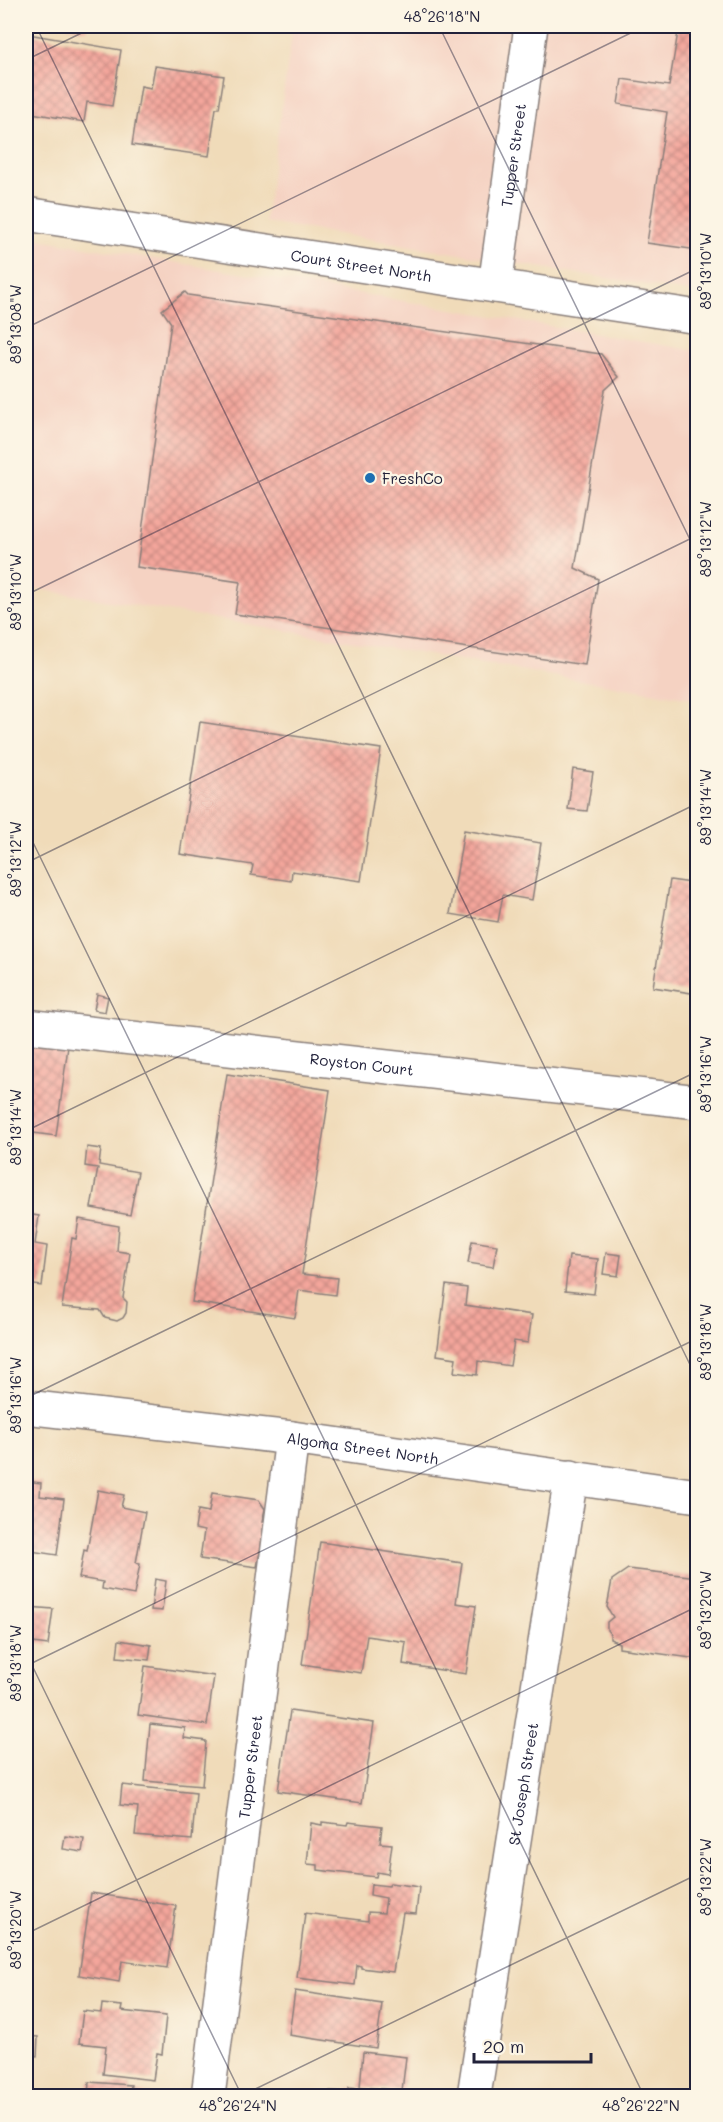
<svg xmlns="http://www.w3.org/2000/svg" width="723" height="2122" viewBox="0 0 723 2122" font-family="Mali,sans-serif">
<style>
.built{fill:#f5d2c2}
.building{fill:url(#building-cross-hatch)}
.lines{fill:none;stroke-linecap:round;stroke-linejoin:round}
.minor-casing{stroke:#897e7a;stroke-width:36}
.tertiary-casing{stroke:#897e7a;stroke-width:36}
.minor{stroke:#fff;stroke-width:33}
.tertiary{stroke:#fff;stroke-width:33}
.ticks{fill:none;stroke:#22223b;stroke-width:1.5;stroke-opacity:0.45}
.poi-dot{fill:#1f6fb2;stroke:#fcf5e5;stroke-width:2}
.labels{text-anchor:middle;dominant-baseline:central;stroke-width:4.5;stroke-linejoin:round;paint-order:stroke}
.street-label{font-size:15px;fill:#22223b;stroke:#fcf5e5}
.poi-label{font-size:15px;fill:#22223b;stroke:#fcf5e5;text-anchor:start}
.neatline{fill:none;stroke:#22223b;stroke-width:2}
.ticks-label{font-size:15px;text-anchor:middle;fill:#22223b}
</style>
<defs>
<pattern id="building-cross-hatch" width="8" height="8" patternUnits="userSpaceOnUse" patternTransform="scale(1.5)"><rect width="8" height="8" fill="#f4a69b"/><path d="M0 0l8 8M0 8l8-8" fill="none" stroke="#c58780"/></pattern>
</defs>
<rect width="100%" height="100%" fill="#fcf5e5"/>
<filter id="ink" filterUnits="userSpaceOnUse"><feTurbulence type="fractalNoise" baseFrequency=".0167" numOctaves="2"/><feDisplacementMap in="SourceGraphic" scale="12" xChannelSelector="R" yChannelSelector="G"/><feConvolveMatrix kernelMatrix="1 2 1 2 8 2 1 2 1" color-interpolation-filters="sRGB"/></filter>
<filter id="wash" filterUnits="userSpaceOnUse"><feTurbulence type="fractalNoise" baseFrequency=".008" numOctaves="4" result="noise"/><feDisplacementMap in="SourceGraphic" scale="24" xChannelSelector="R" yChannelSelector="G"/><feGaussianBlur stdDeviation="1.35" result="paint"/><feColorMatrix in="noise" values="0 0 0 0 0 0 0 0 0 0 0 0 0 0 0 0 0 1.4 0 .05"/><feComposite in="paint" operator="in"/></filter>
<g filter="url(#wash)">
<rect width="100%" height="100%" fill="#f0dbb9"/>
<path class="built" d="M293,26h404v267l-432,-71z
M26,237l671,114v349l-671,-113z"/>
<g id="blocks">
<path class="building" d="M65,26h22v4z
M679,26h19v224l-51,-7 20,-131 -49,-8 4,-25 47,7z
M28,34l93,16 -9,56 -25,-4 -3,20 -58,-10v-59z
M155,66l69,10 -5,32h-3l-7,48 -77,-11 9,-59 10,2z
M185,292l3,3 413,59 18,23 -14,13 -30,178 23,11 -13,86 -350,-51 5,-32 -103,-15 34,-244 -9,-13z
M200,722l181,27 -20,132 -69,-10 -1,10 -40,-6 2,-10 -73,-11z
M573,769l20,3 -6,39 -19,-2z
M464,830l77,13 -9,57 -29,-5 -5,27 -48,-8z
M670,880l28,4v110l-45,-7z
M97,994l11,3 -3,15 -11,-2z
M26,1033l43,6 -13,97 -30,-4z
M227,1074l103,16 -28,184 35,4 -2,17 -36,-5 -4,28 -103,-16z
M87,1147l14,2 -2,16 39,7 -8,43 -39,-7 7,-40 -13,-2z
M26,1214l13,2 -4,28 12,2 -5,40 -16,-2z
M79,1219l40,7 -2,25 13,2 -7,45 4,4 -1,11 -3,5 -6,3 -12,-3 -5,-8 -38,-3 10,-69 4,1z
M472,1241l25,4 -4,22 -25,-4z
M606,1253l15,2 -3,21 -15,-2z
M569,1256l29,3 -4,35 -29,-3z
M446,1285l21,3 -2,17 67,10 -4,28 -14,-2 -4,25 -32,-5 -1,14 -23,-3 2,-14 -19,-3z
M26,1481l15,2 -1,13 24,3 -7,56 -26,-4 -3,20h-2z
M98,1490l26,5 -3,12 24,5 -9,51 4,1 -6,31 -32,-6 1,-7 -24,-4 5,-28 3,1z
M212,1493l47,7 6,9 -3,13h4l-9,45 -57,-8 4,-28 -9,-2 3,-19 11,2z
M320,1542l142,21 -6,40 20,3 -10,68 -63,-10 3,-22 -39,-6 -6,37 -59,-9z
M628,1569l70,8v82l-79,-11v-5l-9,-4v-5l-3,-4v-8l6,-5 -6,-10 5,-27z
M155,1579l11,2 -4,30 -11,-1z
M28,1607l25,2 -5,36 -22,-3z
M119,1640l32,5 -2,15 -32,-3z
M145,1666l69,10 -7,49 -69,-10z
M290,1711l84,12 -12,80 -84,-12z
M150,1724l35,4 -1,10 22,3 -4,45 -57,-5z
M122,1785l74,8 -4,47 -57,-5 3,-28 -18,-2z
M322,1822l25,3 1,-3 34,4 -2,17 12,1 -4,30 -11,-2 -1,5 -58,-7v-5l-11,-1 4,-41 11,2z
M65,1836l19,3 -2,13 -19,-3z
M390,1883l29,4 -3,27 -13,-1 -10,59 -32,-4v-2l-4,-1 -2,20 -58,-7 8,-65 63,8v-9l16,1 2,-15 -16,-3 1,-11 18,2z
M91,1893l85,13 -9,62 -45,-7 -3,21 -40,-7z
M295,1991l87,13 -6,44 -87,-13z
M102,2004l20,2 -1,5 45,5 -4,38 -5,-1 -4,27 -50,-6 3,-28 -27,-3 4,-32 18,2z
M26,2036l12,1 -1,19 -11,-1z
M363,2052l43,5 -4,34 -42,-4z
M89,2082l42,3 -1,7 28,3v1h-70z
M349,2088l17,2v6h-18z
M330,2091l16,1v4h-16z"/>
</g>
</g>
<g filter="url(#ink)">
<use href="#blocks" fill-opacity="0" stroke="#897e7a" stroke-width="1.5"/>
<g class="lines">
<g class="minor-casing">
<g id="minor">
<path id="s1" d="M495,286l36,-260"/>
<path id="s2" d="M26,1026l672,76"/>
<path id="s3" d="M475,2089l96,-612"/>
<path id="s4" d="M208,2096l84,-658"/>
</g>
</g>
<g class="tertiary-casing">
<g id="tertiary">
<path id="s5" d="M26,214l672,103"/>
<path id="s6" d="M26,1407l266,31 406,58"/>
</g>
</g>
<use href="#minor" class="minor"/>
<use href="#tertiary" class="tertiary"/>
</g>
</g>
<path class="ticks" d="M36,26l662,1355M439,26l259,530M26,60l70,-34M26,328l619,-302M26,595l672,-327M26,828l618,1268M26,863l672,-328M26,1131l672,-328M26,1398l672,-327M26,1653l216,443M26,1666l672,-328M26,1934l672,-328M241,2096l457,-222"/>
<circle class="poi-dot" cx="370" cy="478" r="6"/>
<g class="labels">
<g class="street-label">
<text stroke="none"><textPath href="#s1" startOffset="132">Tupper Street</textPath></text>
<text stroke="none"><textPath href="#s5" startOffset="339">Court Street North</textPath></text>
<text stroke="none"><textPath href="#s2" startOffset="338">Royston Court</textPath></text>
<text stroke="none"><textPath href="#s6" startOffset="339">Algoma Street North</textPath></text>
<text stroke="none"><textPath href="#s4" startOffset="332">Tupper Street</textPath></text>
<text stroke="none"><textPath href="#s3" startOffset="309">St Joseph Street</textPath></text>
</g>
<g class="poi-label">
<text x="382" y="478">FreshCo</text>
</g>
</g>
<rect width="723" height="2122" fill="none" stroke="#fcf5e5" stroke-width="66"/>
<path d="M474 2053v9h117v-9" fill="none" stroke="#22223b" stroke-width="3"/>
<text x="483" y="2053" font-size="18" fill="#22223b" stroke="#fcf5e5" stroke-width="4.5" paint-order="stroke">20 m</text>
<rect x="33" y="33" width="657" height="2056" class="neatline"/>
<g class="ticks-label">
<text x="442" y="22">48°26'18"N</text>
<text transform="translate(706 271) rotate(-90)" y="5">89°13'10"W</text>
<text transform="translate(16 324) rotate(-90)" y="5">89°13'08"W</text>
<text transform="translate(706 539) rotate(-90)" y="5">89°13'12"W</text>
<text transform="translate(16 592) rotate(-90)" y="5">89°13'10"W</text>
<text transform="translate(706 807) rotate(-90)" y="5">89°13'14"W</text>
<text transform="translate(16 859) rotate(-90)" y="5">89°13'12"W</text>
<text transform="translate(706 1074) rotate(-90)" y="5">89°13'16"W</text>
<text transform="translate(16 1127) rotate(-90)" y="5">89°13'14"W</text>
<text transform="translate(706 1342) rotate(-90)" y="5">89°13'18"W</text>
<text transform="translate(16 1395) rotate(-90)" y="5">89°13'16"W</text>
<text transform="translate(706 1610) rotate(-90)" y="5">89°13'20"W</text>
<text transform="translate(16 1663) rotate(-90)" y="5">89°13'18"W</text>
<text transform="translate(706 1877) rotate(-90)" y="5">89°13'22"W</text>
<text transform="translate(16 1930) rotate(-90)" y="5">89°13'20"W</text>
<text x="238" y="2111">48°26'24"N</text>
<text x="641" y="2111">48°26'22"N</text>
</g>
</svg>
